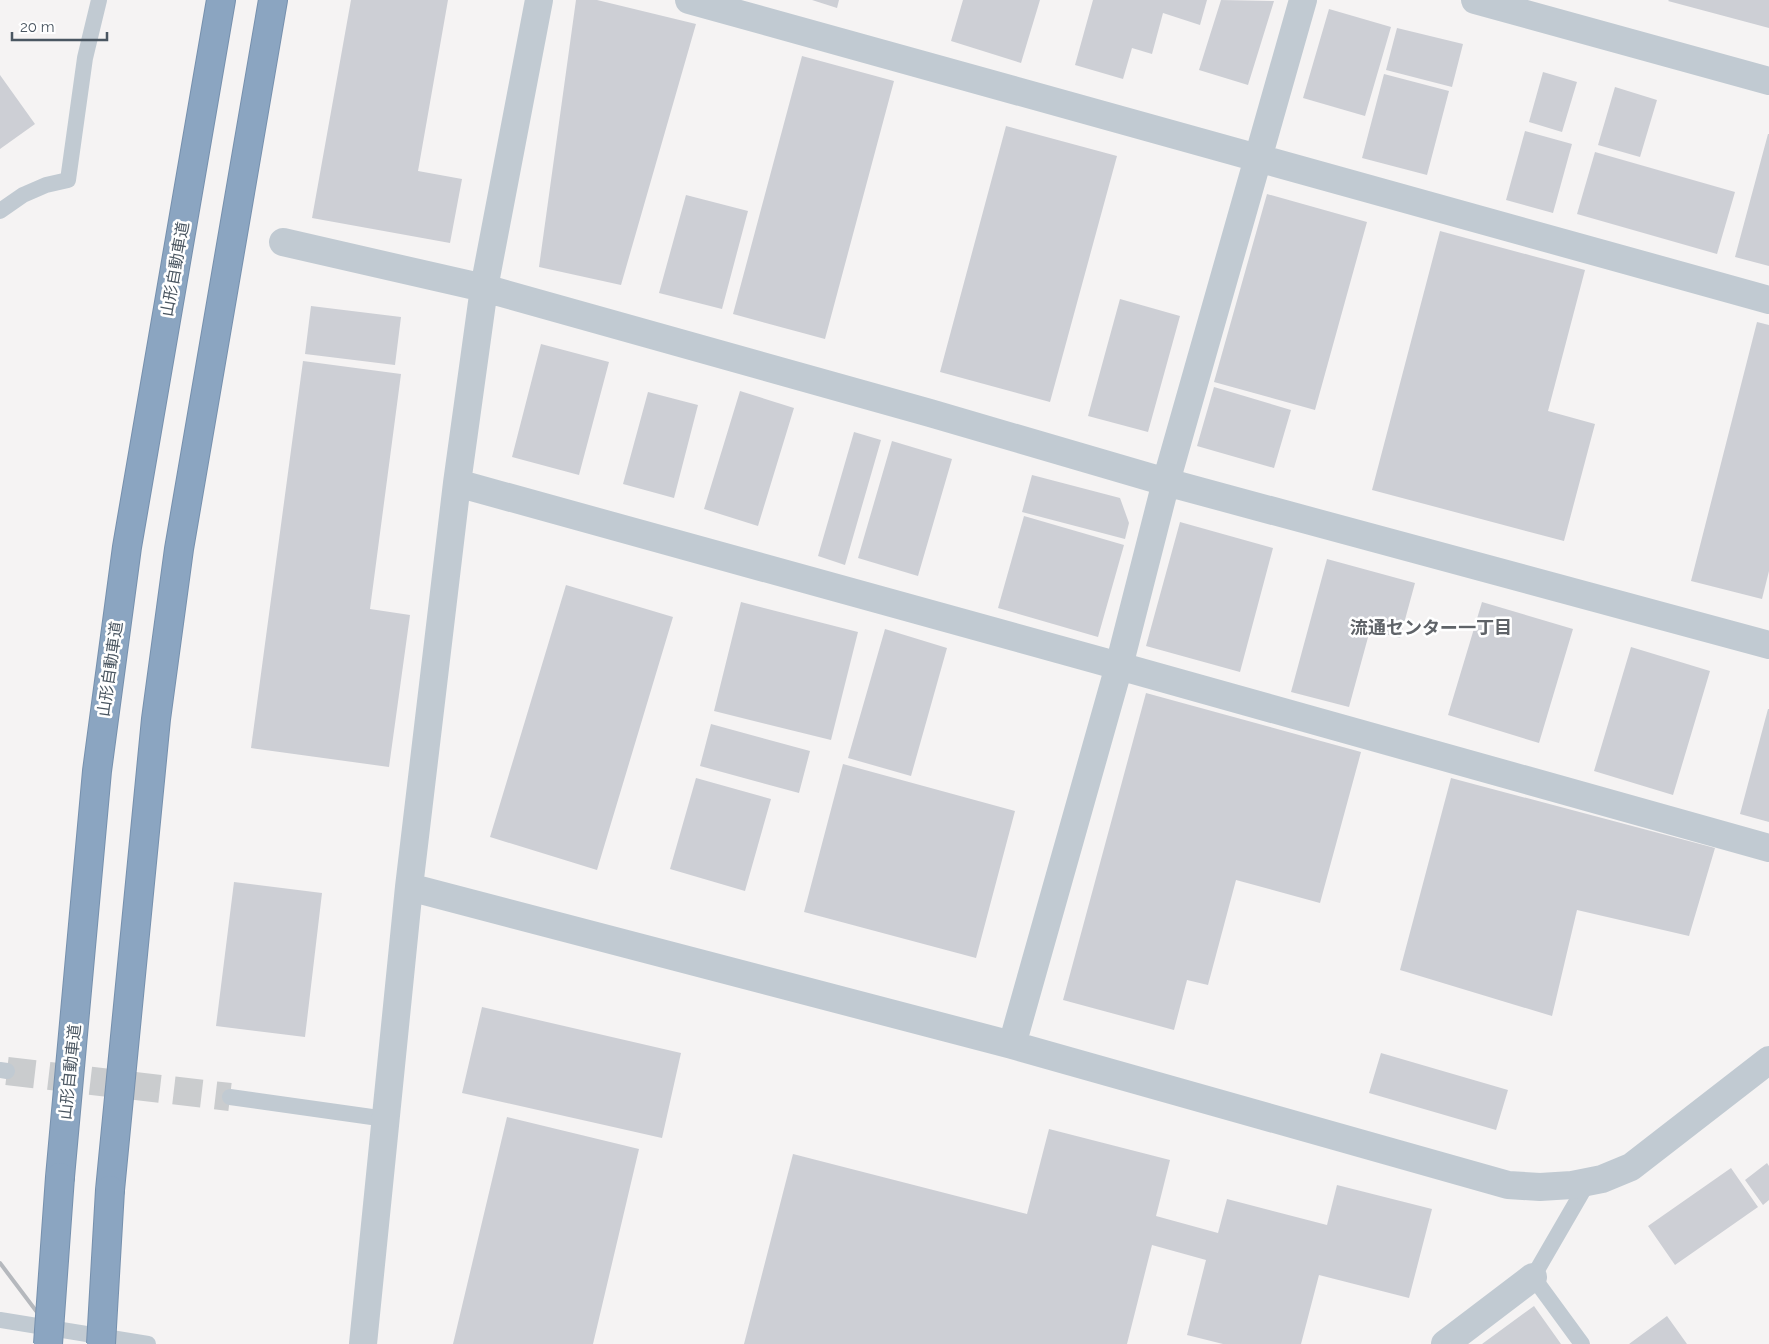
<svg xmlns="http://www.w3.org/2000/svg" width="1769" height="1344" viewBox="0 0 1769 1344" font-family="Raleway,'Noto Sans JP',sans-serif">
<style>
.building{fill:#cdcfd5}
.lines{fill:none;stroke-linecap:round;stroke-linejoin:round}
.street-tunnel{stroke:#caccce;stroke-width:28;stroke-dasharray:28 14;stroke-linecap:butt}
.highway-casing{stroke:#7690ad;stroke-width:30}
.lane{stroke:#c1cad2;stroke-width:16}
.street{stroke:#c1cad2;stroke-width:28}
.highway{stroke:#8ba5c1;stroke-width:28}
.rail{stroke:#b5b8bd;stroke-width:4}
.highway-bridge-casing{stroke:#7690ad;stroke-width:30;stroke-linecap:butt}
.highway-bridge{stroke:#8ba5c1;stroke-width:28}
.labels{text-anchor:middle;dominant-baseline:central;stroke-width:5;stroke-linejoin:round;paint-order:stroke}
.street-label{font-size:16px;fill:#4a5661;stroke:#fff}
.neighbourhood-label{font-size:18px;font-weight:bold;fill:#5f6368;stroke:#fff}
</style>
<rect width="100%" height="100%" fill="#f5f3f3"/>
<path class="building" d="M351,0h97l-30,171 44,8 -12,64 -138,-25z
M576,0h21l99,24 -75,261 -82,-18z
M812,0h27l-2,8z
M963,0h77l-19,63 -70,-22z
M1093,0h114l-7,25 -37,-12 -11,41 -20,-6 -9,31 -48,-14z
M1221,0l53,1 -26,84 -49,-15z
M1669,0h100v28l-101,-27z
M1329,9l62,18 -26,89 -62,-18z
M1397,28l66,16 -11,43 -66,-17z
M802,56l92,25 -69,258 -92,-25z
M1543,72l34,10 -15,50 -33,-10z
M1384,74l65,17 -22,84 -65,-17z
M0,75l35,49 -35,25z
M1615,87l42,13 -17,57 -42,-12z
M1006,126l111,30 -67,246 -110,-30z
M1525,131l47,13 -19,69 -47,-13z
M1768,134h1v132l-34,-9z
M1595,152l140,40 -18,62 -140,-40z
M1267,194l100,28 -52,188 -101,-28z
M686,195l62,16 -26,98 -63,-16z
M1440,231l145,39 -37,141 47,13 -31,117 -192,-51z
M1120,299l60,17 -32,116 -60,-16z
M311,306l90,11 -6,48 -90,-11z
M1757,322l12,3v246l-7,28 -71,-18z
M541,344l68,18 -30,113 -67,-18z
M303,361l98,13 -31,235 40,6 -21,152 -138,-19z
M1214,387l77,23 -17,58 -77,-22z
M740,391l54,17 -36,118 -54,-17z
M648,392l50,13 -24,93 -51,-14z
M854,432l27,8 -36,125 -27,-9z
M892,441l60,18 -34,117 -60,-18z
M1032,475l88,23 9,25 -4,16 -103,-27z
M1024,516l100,29 -26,92 -100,-29z
M1180,522l93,26 -33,124 -94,-26z
M1327,559l88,24 -15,55 -30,-8 -21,77 -58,-15z
M566,585l107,32 -76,253 -107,-33z
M741,602l117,30 -27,108 -117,-29z
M1482,602l91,27 -34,114 -91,-28z
M885,629l62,19 -36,128 -63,-18z
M1631,647l79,24 -37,124 -79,-24z
M1146,693l215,59 -41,151 -84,-23 -28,105 -21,-5 -13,50 -111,-30z
M1768,709h1v113l-29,-8z
M711,724l99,27 -11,42 -99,-27z
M843,764l172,47 -39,147 -172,-46z
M696,778l75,21 -26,92 -75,-22z
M1451,778l264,70 -26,88 -112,-26 -25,106 -152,-46z
M234,882l88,11 -17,144 -89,-11z
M482,1007l199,46 -19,85 -200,-45z
M1381,1053l127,37 -12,40 -127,-37z
M507,1117l132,32 -46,195h-140z
M1049,1129l121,31 -14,56 62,17 9,-34 100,26 10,-40 95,24 -23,89 -90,-23 -18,69h-78l-36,-9 19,-75 -54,-15 -25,99h-383l49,-190 234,60z
M1767,1163l2,3v34l-6,5 -18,-25z
M1731,1168l27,39 -83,58 -27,-39z
M1534,1306l27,38h-79z
M1667,1316l20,28h-58z"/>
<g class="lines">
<path class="street-tunnel" d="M7,1071l223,26"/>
<g class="highway-casing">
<path id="highway" d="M60,1177l37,-406 30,-224 94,-547
M110,1190l46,-471 23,-170 94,-549"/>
</g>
<path class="lane" d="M0,211l23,-16 23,-10 22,-5 17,-122 14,-58
M0,1070l7,1
M230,1097l156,22
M0,1320l148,24
M1582,1344l-49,-67 55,-95"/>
<path class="street" d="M689,0l1080,300
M1475,0l294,81
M283,242l201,46 446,125 236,69 603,163
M457,483l662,183 650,182
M409,887l603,158 496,140 32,2 32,-2 30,-6 29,-12 138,-107
M1012,1045l107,-379 47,-184 137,-482
M363,1344l46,-457 48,-404 27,-195 55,-288
M1445,1344l88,-67"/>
<use href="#highway" class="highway"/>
<path class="rail" d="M0,1263l61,81"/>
<g class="highway-bridge-casing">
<path id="highway-bridge" d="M48,1344l12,-167
M101,1344l9,-154"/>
</g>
<use href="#highway-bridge" class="highway-bridge"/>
</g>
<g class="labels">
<g class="street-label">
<text transform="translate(175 269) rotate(-80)">山形自動車道</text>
<text transform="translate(110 669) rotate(-82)">山形自動車道</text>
<text transform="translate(70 1072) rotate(-84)">山形自動車道</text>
</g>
<g class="neighbourhood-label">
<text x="1431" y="627">流通センター一丁目</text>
</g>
</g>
<path d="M12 32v8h95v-8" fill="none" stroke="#4a5661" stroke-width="2.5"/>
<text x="20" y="32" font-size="15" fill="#4a5661" stroke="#ffffff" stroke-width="4" paint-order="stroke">20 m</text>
</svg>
